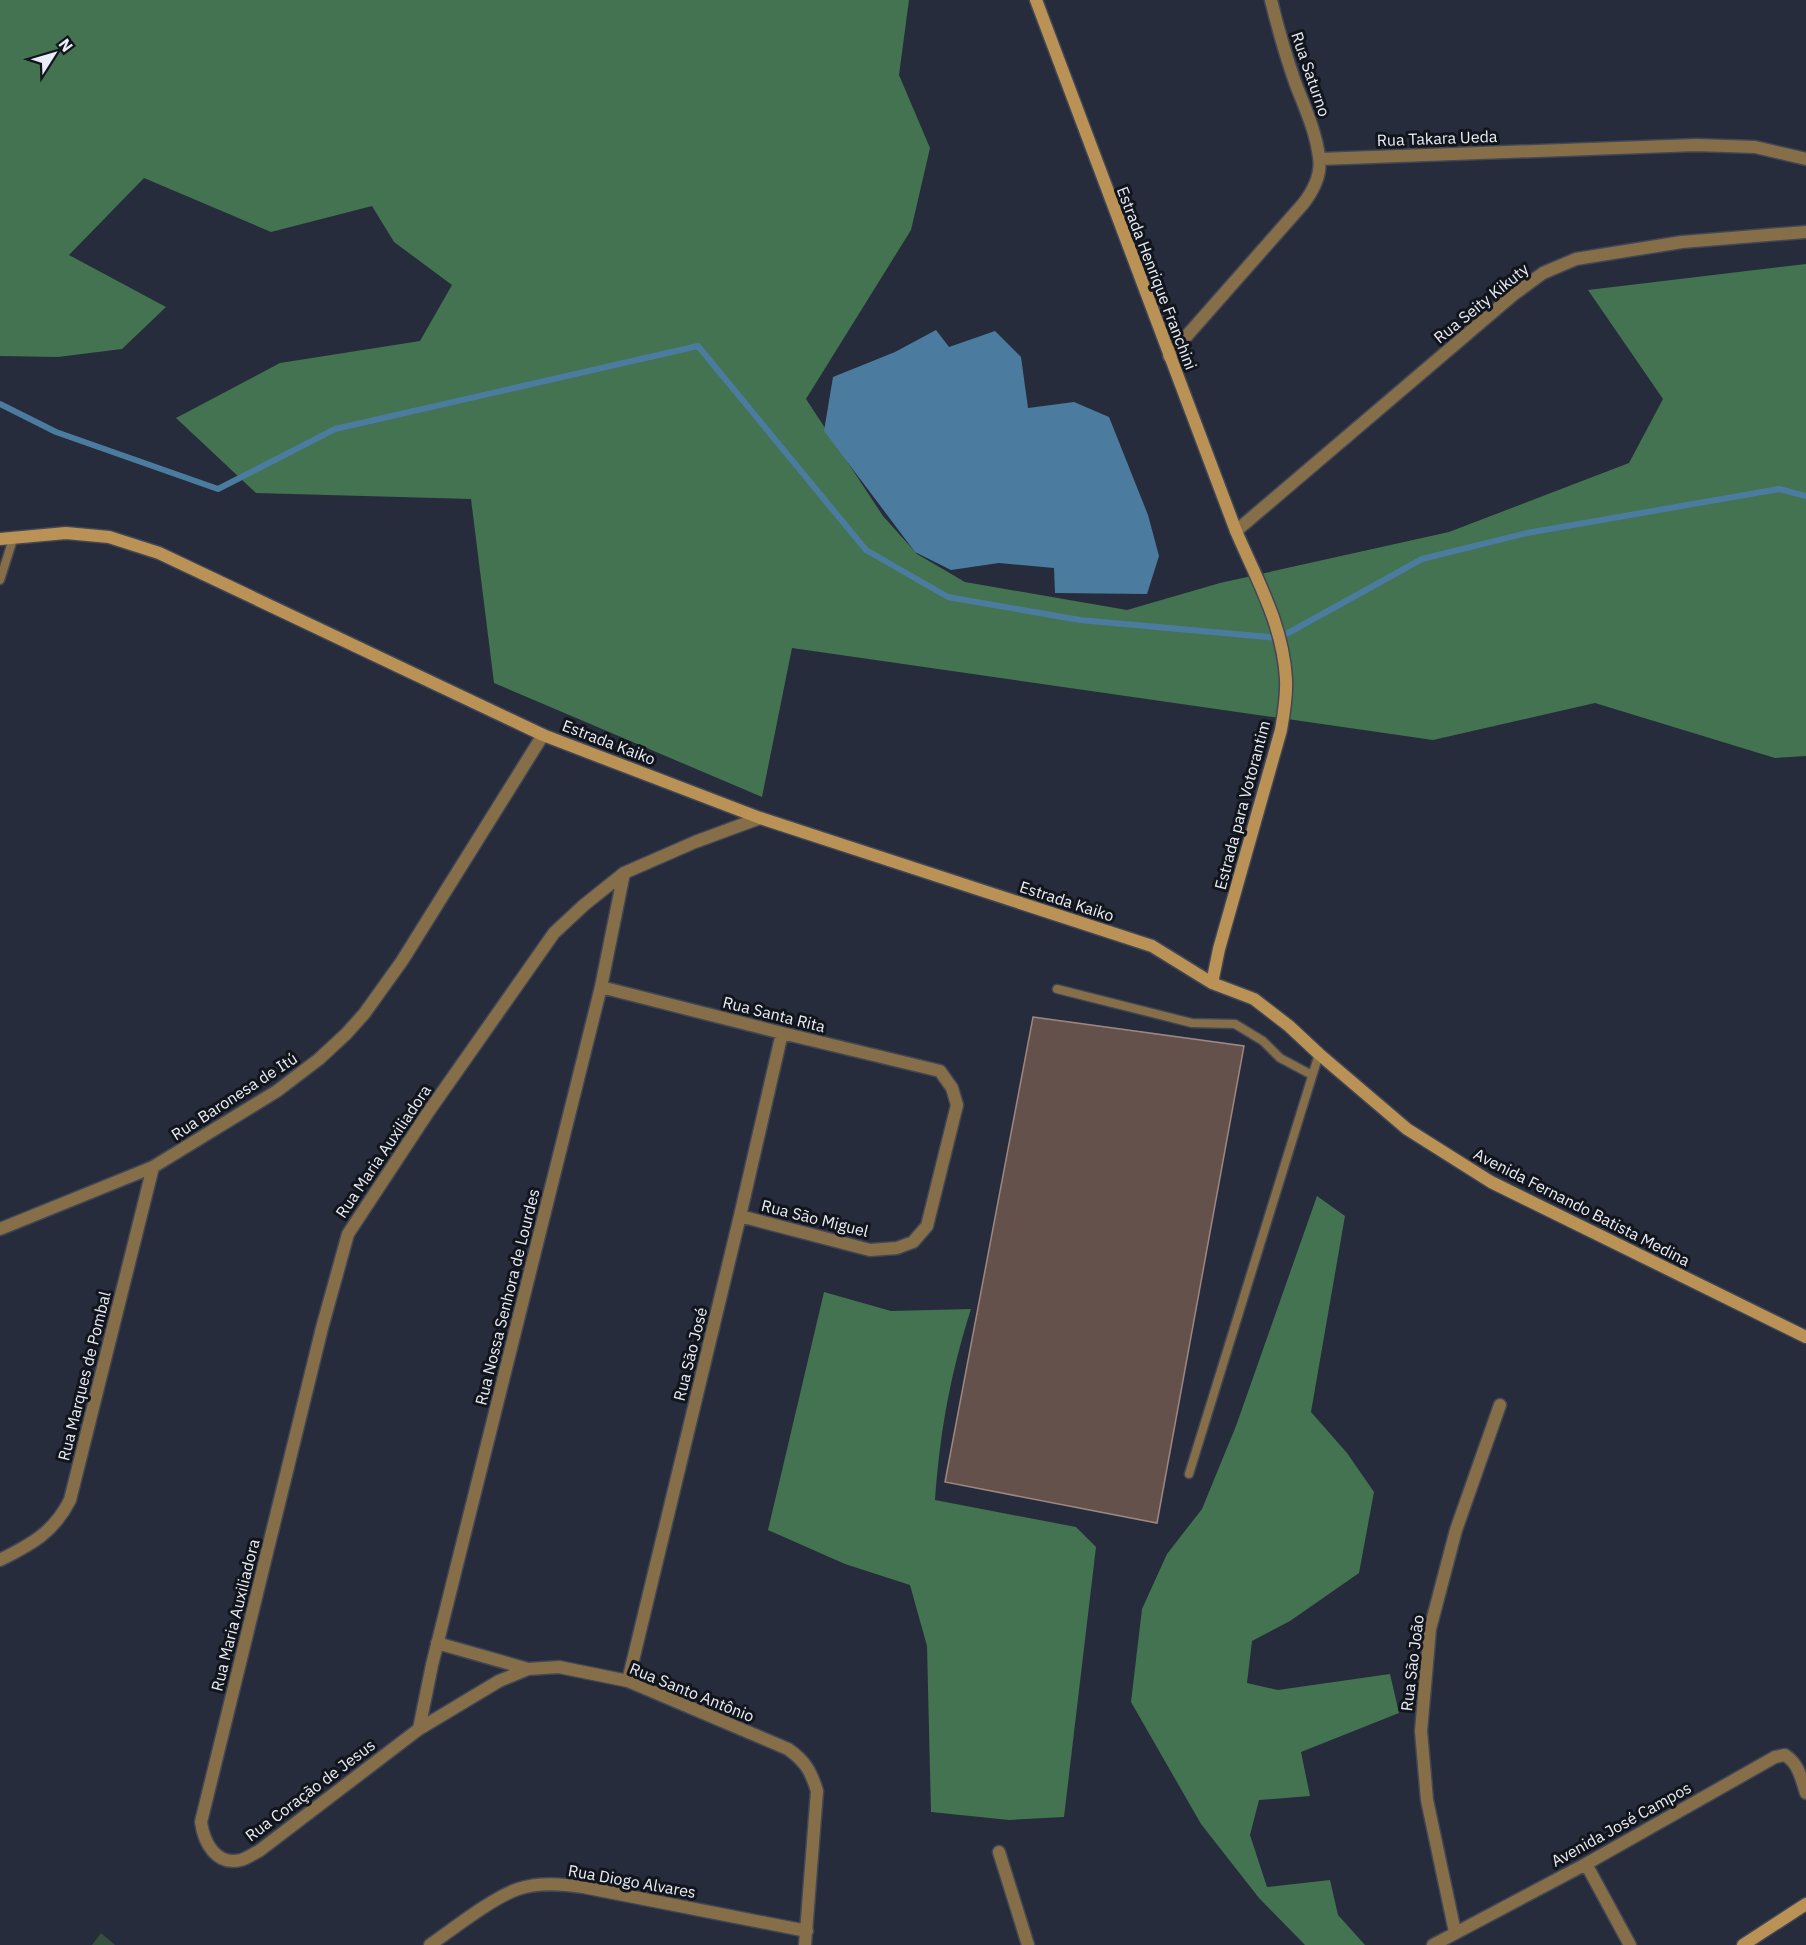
<svg xmlns="http://www.w3.org/2000/svg" width="1806" height="1945" viewBox="0 0 1806 1945" font-family="'IBM Plex Sans',sans-serif">
<style>
.green{fill:#33513c}
.forest{fill:#437351}
.water{fill:#4b7c9f}
.lines{fill:none;stroke-linecap:round;stroke-linejoin:round}
.stream{stroke:#4b7c9f;stroke-width:6}
.building{fill:#65514c;stroke:#9d8782;stroke-width:1.5}
.lane-casing{stroke:#414755;stroke-width:11}
.street-casing{stroke:#414755;stroke-width:15}
.secondary-casing{stroke:#414755;stroke-width:15}
.lane{stroke:#866e49;stroke-width:8}
.street{stroke:#866e49;stroke-width:12}
.secondary{stroke:#ba9255;stroke-width:12}
.labels{text-anchor:middle;dominant-baseline:central;stroke-width:6;stroke-linejoin:round;paint-order:stroke}
.street-label{font-size:16px;fill:#eaeef8;stroke:#12151b}
</style>
<rect width="100%" height="100%" fill="#262c3b"/>
<path class="green" d="M101,1933l14,12h-23z"/>
<path class="forest" d="M0,0h909l-10,75 31,73 -19,82 -105,169 77,117 34,38 48,28 162,28 93,-27 229,-51 180,-69 34,-64 -75,-109 218,-26v492l-31,2 -180,-55 -162,37 -641,-92 -30,149 -268,-114 -23,-184 -215,-6 -80,-75 104,-55 140,-22 32,-56 -58,-43 -22,-36 -101,26 -127,-54 -75,77 97,52 -44,42 -64,8 -58,-1z
M1317,1196l28,20 -34,196 36,41 27,39 -15,81 -69,48 -38,20 -5,42 31,7 112,-16 9,39 -98,39 9,44 -51,4 -9,35 17,52 63,-7 8,35 27,30h-60l-46,-47 -58,-74 -70,-122 11,-93 25,-55 35,-45 34,-83z
M824,1292l67,19 80,-2c-21,66 -31,123 -36,191l141,27 20,20 -32,270 -55,3 -78,-8 -4,-166 -17,-61 -65,-21 -77,-34z"/>
<path class="water" d="M936,330l13,17 46,-16 26,26 7,51 46,-6 35,15 39,98 11,41 -12,38 -92,-1 -1,-25 -55,-5 -48,7 -36,-18 -91,-121 9,-54 62,-25z"/>
<g class="lines">
<path class="stream" d="M0,404l56,28 162,57 117,-60 363,-83 168,204 82,47 132,23 199,18 143,-79 105,-26 252,-44 27,7"/>
</g>
<path class="building" d="M1033,1017l211,29 -87,477 -212,-41z"/>
<g class="lines">
<g class="lane-casing">
<path id="lane" d="M0,580l14,-44
M1057,989l135,34 43,1 28,17 17,17 32,17
M1189,1474l130,-420"/>
</g>
<g class="street-casing">
<path id="street" d="M1320,159l376,-14 59,2 51,12
M1169,356l134,-152c10,-13 19,-30 16,-47 -3,-25 -14,-49 -23,-72 -10,-28 -18,-56 -25,-85
M1236,531l277,-236 30,-22 33,-14 106,-17 124,-10
M760,818l-65,24 -71,31 -40,32 -30,28 -125,178 -81,123 -26,94 -121,494c3,21 15,44 40,38 6,-2 12,-6 18,-9l160,-122 80,-48 29,-12 31,-2 69,14 160,68c17,12 23,22 29,42l-12,154
M601,987l181,46 158,38 12,17 5,17 -30,121 -14,16 -16,6 -27,2 -130,-34
M0,1229l153,-62 124,-76 42,-32 27,-25 18,-20 38,-53 141,-226
M0,1560c32,-16 54,-28 70,-60l83,-333
M437,1643l91,26
M628,1681l112,-465 42,-183
M419,1729l13,-64 169,-678 23,-114
M999,1852l29,93
M1586,1864l44,81
M1455,1932l-28,-132 -6,-69 9,-102 26,-99 44,-125
M430,1945c23,-16 62,-47 88,-56 21,-7 44,-5 65,-2l224,44
M1433,1945l153,-81 189,-107 10,-2c14,9 16,23 21,38"/>
</g>
<g class="secondary-casing">
<path id="secondary" d="M1036,0l200,531c21,49 47,94 50,148 1,17 -2,34 -5,51l-62,219 -7,34
M0,539l66,-6 43,4 50,16 384,182 217,83 392,128 60,37 42,16 35,27 30,28 88,75 84,53 315,155
M1743,1945l63,-41"/>
</g>
<use href="#lane" class="lane"/>
<use href="#street" class="street"/>
<use href="#secondary" class="secondary"/>
</g>
<g class="labels">
<g class="street-label">
<text transform="translate(1311 74) rotate(71)">Rua Saturno</text>
<text transform="translate(1437 138) rotate(-2)">Rua Takara Ueda</text>
<text transform="translate(1157 278) rotate(69)">Estrada Henrique Franchini</text>
<text transform="translate(1481 303) rotate(-39)">Rua Seity Kikuty</text>
<text transform="translate(609 742) rotate(21)">Estrada Kaiko</text>
<text transform="translate(1242 805) rotate(-75)">Estrada para Votorantim</text>
<text transform="translate(1067 901) rotate(18)">Estrada Kaiko</text>
<text transform="translate(774 1014) rotate(14)">Rua Santa Rita</text>
<text transform="translate(234 1096) rotate(-33)">Rua Baronesa de Itú</text>
<text transform="translate(383 1151) rotate(-56)">Rua Maria Auxiliadora</text>
<text transform="translate(1582 1207) rotate(27)">Avenida Fernando Batista Medina</text>
<text transform="translate(815 1218) rotate(14)">Rua São Miguel</text>
<text transform="translate(507 1297) rotate(-76)">Rua Nossa Senhora de Lourdes</text>
<text transform="translate(690 1354) rotate(-76)">Rua São José</text>
<text transform="translate(84 1376) rotate(-76)">Rua Marques de Pombal</text>
<text transform="translate(235 1615) rotate(-76)">Rua Maria Auxiliadora</text>
<text transform="translate(1412 1663) rotate(-83)">Rua São João</text>
<text transform="translate(692 1692) rotate(22)">Rua Santo Antônio</text>
<text transform="translate(310 1790) rotate(-37)">Rua Coração de Jesus</text>
<text transform="translate(1621 1824) rotate(-29)">Avenida José Campos</text>
<text transform="translate(632 1881) rotate(10)">Rua Diogo Alvares</text>
</g>
</g>
<g transform="translate(54 54) rotate(53)" stroke="#12151b" stroke-width="4.5" paint-order="stroke">
<path d="M0-4.5L10 22L0 15L-10 22Z" fill="#eaeef8"/>
<text y="-9" font-size="16" font-weight="bold" text-anchor="middle" fill="#eaeef8">N</text>
</g>
</svg>
